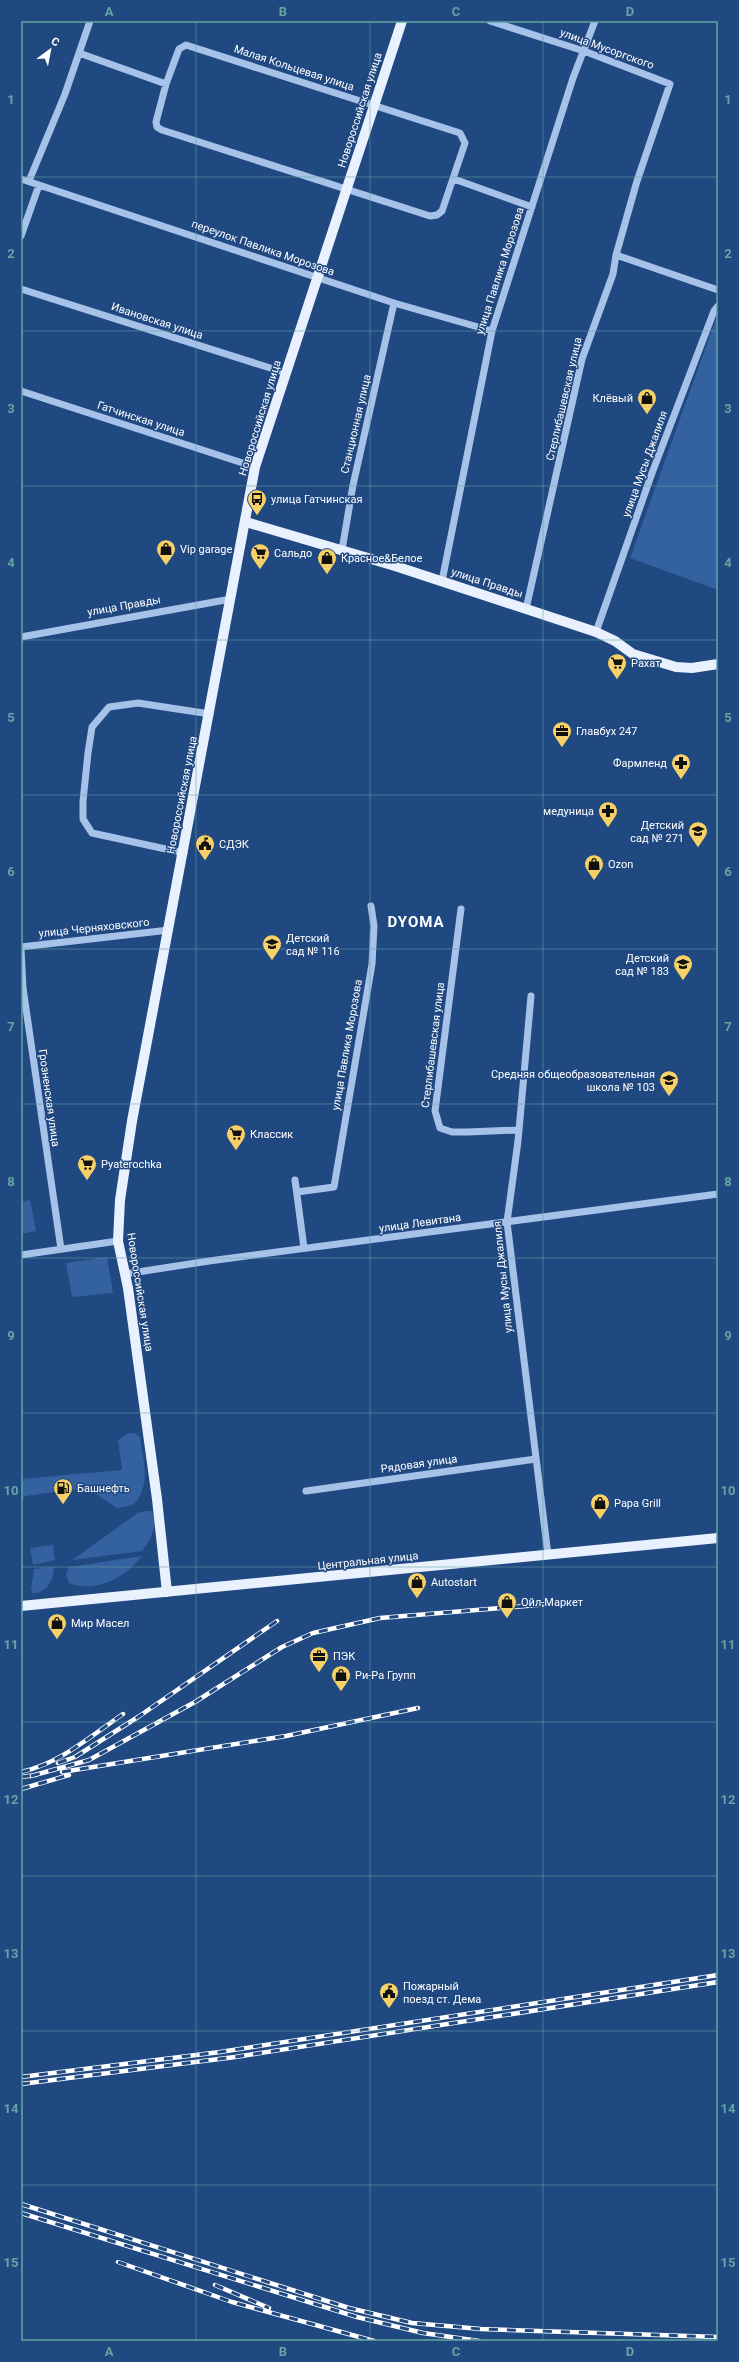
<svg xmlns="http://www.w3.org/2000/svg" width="739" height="2362" viewBox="0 0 739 2362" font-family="Roboto,sans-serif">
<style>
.green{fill:#3461a0}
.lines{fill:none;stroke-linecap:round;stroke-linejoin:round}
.minor{stroke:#a6c2e8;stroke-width:7}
.major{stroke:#e9f0fe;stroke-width:10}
.rail-casing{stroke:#fff;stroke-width:4.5}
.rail{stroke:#204881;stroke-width:3;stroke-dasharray:9;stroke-linecap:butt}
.grid{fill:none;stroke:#63a6a1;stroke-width:1;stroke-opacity:0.55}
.labels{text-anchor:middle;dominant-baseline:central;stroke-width:3;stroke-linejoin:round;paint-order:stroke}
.street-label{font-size:11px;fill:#fff;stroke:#204881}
.poi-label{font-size:11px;fill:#fff;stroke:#204881;text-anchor:start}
.district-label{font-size:15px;font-weight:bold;letter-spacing:1px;fill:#fff;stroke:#204881}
.neatline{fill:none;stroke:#63a6a1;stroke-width:1.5}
.grid-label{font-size:13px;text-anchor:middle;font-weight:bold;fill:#63a6a1}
</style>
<rect width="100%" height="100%" fill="#204881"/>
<path class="green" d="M718,313v277l-88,-32z
M30,1200l6,31 -15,3v-32z
M107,1257l6,36 -41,4 -6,-34z
M128,1433h6l6,4c3,23 12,50 -7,68l-16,3 -30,-20 -62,8 -4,4v-21l101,-9 -4,-30z
M145,1511h6c9,11 -1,30 -9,40l-70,9 66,-47z
M53,1545l2,15 -22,5 -3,-17z
M142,1556c-16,21 -47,38 -73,27l-3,-9 3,-7z
M54,1567c-1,15 -6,24 -21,27l-2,-5 3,-20z"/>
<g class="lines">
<path class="minor" d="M490,21l94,30 86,33 -33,97 -21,74 -3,19 -31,85 -56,250
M186,45l274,88 5,10 -23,68 -5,4 -7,1 -268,-86 -5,-3 -1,-5 10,-38 13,-35z
M79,53l87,31
M21,179l373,124 98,28
M454,179l78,28
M29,181l36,-87 25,-73
M21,236l18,-51
M616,255l102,35
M21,289l265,84
M21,391l234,76
M342,550l11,-65 41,-182
M442,581l50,-250 81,-253 22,-57
M596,632l56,-159 62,-162 4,-5
M21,637l210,-38
M184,853l-92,-20 -9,-14v-18l5,-48 4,-26 17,-20 29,-4 72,11
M461,909l-26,202 5,17 12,4h15l51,-2
M21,947l148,-17
M21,950l2,38 38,261
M531,996l-13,145 -11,81 41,333
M295,1180l9,68
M297,1192l37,-5 38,-223 2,-38 -3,-20
M21,1255l97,-14
M125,1274l84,-13 509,-67
M306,1491l230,-32"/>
<path class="major" d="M246,522l149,44 201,66 19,9 18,13 43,13 16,1 26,-4
M167,1592l-10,-93 -29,-211 -10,-47 2,-41 12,-79 123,-654 147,-446
M21,1606l697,-68"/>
<g class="rail-casing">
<path id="rail" d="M58,1763l17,-6 63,-40 139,-96
M21,1772c38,-8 70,-36 102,-58
M62,1772l224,-36 132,-28
M31,1776l58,-16 106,-58 87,-55 31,-14 67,-15 194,-16
M21,1777l15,-2
M21,1789l48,-14
M21,2077l199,-25 498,-77
M21,2084l214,-27 483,-75
M21,2204l328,104 63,15 69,6 237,8
M21,2213l336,104 66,16 56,8
M118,2262l114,40 142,39
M215,2285l54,23"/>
</g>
<use href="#rail" class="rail"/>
</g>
<path class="grid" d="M196,21v2320M370,21v2320M543,21v2320M21,177h697M21,331h697M21,486h697M21,640h697M21,795h697M21,949h697M21,1104h697M21,1258h697M21,1413h697M21,1567h697M21,1722h697M21,1876h697M21,2031h697M21,2185h697"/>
<defs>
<g id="shop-pin" transform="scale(1)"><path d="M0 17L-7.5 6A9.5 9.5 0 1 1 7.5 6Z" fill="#f6d167" stroke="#204881"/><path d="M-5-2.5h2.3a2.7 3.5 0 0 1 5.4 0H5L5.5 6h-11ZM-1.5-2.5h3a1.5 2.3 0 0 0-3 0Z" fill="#111"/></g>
<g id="bus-pin" transform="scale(1)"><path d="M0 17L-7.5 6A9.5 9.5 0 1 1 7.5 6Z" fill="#f6d167" stroke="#204881"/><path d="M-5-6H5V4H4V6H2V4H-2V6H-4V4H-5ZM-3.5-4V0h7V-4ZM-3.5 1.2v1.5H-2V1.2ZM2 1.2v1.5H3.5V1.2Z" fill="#111"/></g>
<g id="supermarket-pin" transform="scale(1)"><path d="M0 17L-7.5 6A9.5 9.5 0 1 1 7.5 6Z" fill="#f6d167" stroke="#204881"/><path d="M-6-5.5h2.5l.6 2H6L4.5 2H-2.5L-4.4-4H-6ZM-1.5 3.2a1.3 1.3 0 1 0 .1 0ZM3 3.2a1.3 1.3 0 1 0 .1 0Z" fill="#111"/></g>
<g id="office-pin" transform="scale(1)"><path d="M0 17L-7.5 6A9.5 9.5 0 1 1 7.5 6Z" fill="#f6d167" stroke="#204881"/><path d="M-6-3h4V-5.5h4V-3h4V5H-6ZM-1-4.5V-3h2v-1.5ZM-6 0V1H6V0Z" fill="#111"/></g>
<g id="pharmacy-pin" transform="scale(1)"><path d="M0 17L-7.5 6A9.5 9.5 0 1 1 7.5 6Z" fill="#f6d167" stroke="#204881"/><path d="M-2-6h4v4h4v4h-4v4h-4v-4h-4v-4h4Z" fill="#111"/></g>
<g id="school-pin" transform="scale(1)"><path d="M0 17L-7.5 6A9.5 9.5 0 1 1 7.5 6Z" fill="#f6d167" stroke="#204881"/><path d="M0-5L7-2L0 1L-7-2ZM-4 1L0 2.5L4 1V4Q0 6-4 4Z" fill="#111"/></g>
<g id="civic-pin" transform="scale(1)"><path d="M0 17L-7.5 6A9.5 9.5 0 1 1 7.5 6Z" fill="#f6d167" stroke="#204881"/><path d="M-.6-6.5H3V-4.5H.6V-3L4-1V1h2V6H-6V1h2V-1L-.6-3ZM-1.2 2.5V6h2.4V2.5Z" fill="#111"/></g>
<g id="fuel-pin" transform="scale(1)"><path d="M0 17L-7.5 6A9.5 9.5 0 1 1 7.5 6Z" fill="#f6d167" stroke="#204881"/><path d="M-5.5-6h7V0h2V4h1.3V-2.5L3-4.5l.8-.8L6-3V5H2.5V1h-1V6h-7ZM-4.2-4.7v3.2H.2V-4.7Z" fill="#111"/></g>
</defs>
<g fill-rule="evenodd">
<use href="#shop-pin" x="647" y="398"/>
<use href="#bus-pin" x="257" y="499"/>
<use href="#shop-pin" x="166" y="549"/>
<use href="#supermarket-pin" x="260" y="553"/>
<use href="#shop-pin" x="327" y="558"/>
<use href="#supermarket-pin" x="617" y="663"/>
<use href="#office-pin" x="562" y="731"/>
<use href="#pharmacy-pin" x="681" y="763"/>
<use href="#pharmacy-pin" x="608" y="811"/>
<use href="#school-pin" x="698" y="831"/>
<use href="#civic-pin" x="205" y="844"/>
<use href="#shop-pin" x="594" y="864"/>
<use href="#school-pin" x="272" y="944"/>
<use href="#school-pin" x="683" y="964"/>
<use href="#school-pin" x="669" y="1080"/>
<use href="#supermarket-pin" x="236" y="1134"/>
<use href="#supermarket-pin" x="87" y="1164"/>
<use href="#fuel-pin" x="63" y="1488"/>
<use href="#shop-pin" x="600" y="1503"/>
<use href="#shop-pin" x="417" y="1582"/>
<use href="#shop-pin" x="507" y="1602"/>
<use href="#shop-pin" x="57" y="1623"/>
<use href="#office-pin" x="319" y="1656"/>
<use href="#shop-pin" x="341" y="1675"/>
<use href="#civic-pin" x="389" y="1992"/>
</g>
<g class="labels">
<g class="street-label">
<text transform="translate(607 49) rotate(20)">улица Мусоргского</text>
<text transform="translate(294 68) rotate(18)">Малая Кольцевая улица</text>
<text transform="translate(360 110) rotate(-72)">Новороссийская улица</text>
<text transform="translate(263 248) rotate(19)">переулок Павлика Морозова</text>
<text transform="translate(500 271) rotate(-72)">улица Павлика Морозова</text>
<text transform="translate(157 321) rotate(18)">Ивановская улица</text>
<text transform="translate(564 399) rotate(-77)">Стерлибашевская улица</text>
<text transform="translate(260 418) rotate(-73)">Новороссийская улица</text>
<text transform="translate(141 419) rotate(18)">Гатчинская улица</text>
<text transform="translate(356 424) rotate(-77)">Станционная улица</text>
<text transform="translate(645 464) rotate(-70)">улица Мусы Джалиля</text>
<text transform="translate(487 583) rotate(18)">улица Правды</text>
<text transform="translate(124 606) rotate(-10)">улица Правды</text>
<text transform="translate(182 795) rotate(-79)">Новороссийская улица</text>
<text transform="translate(94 928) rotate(-6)">улица Черняховского</text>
<text transform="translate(347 1045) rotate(-80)">улица Павлика Морозова</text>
<text transform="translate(433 1045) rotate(-83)">Стерлибашевская улица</text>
<text transform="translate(49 1098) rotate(82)">Грозненская улица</text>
<text transform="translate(420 1223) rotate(-8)">улица Левитана</text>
<text transform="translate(503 1277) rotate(-96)">улица Мусы Джалиля</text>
<text transform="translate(140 1292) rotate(81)">Новороссийская улица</text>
<text transform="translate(419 1464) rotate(-8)">Рядовая улица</text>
<text transform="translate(368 1561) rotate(-6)">Центральная улица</text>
</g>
<g class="poi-label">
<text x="633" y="398" text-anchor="end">Клёвый</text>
<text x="271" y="499">улица Гатчинская</text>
<text x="180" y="549">Vip garage</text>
<text x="274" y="553">Сальдо</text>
<text x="341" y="558">Красное&amp;Белое</text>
<text x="631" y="663">Рахат</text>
<text x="576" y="731">Главбух 247</text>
<text x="667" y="763" text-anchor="end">Фармленд</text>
<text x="594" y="811" text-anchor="end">медуница</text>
<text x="684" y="825" text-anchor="end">Детский<tspan x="684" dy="13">сад № 271</tspan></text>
<text x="219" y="844">СДЭК</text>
<text x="608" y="864">Ozon</text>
<text x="286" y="938">Детский<tspan x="286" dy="13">сад № 116</tspan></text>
<text x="669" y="958" text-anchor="end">Детский<tspan x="669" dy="13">сад № 183</tspan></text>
<text x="655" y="1074" text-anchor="end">Средняя общеобразовательная<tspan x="655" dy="13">школа № 103</tspan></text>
<text x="250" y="1134">Классик</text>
<text x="101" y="1164">Pyaterochka</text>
<text x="77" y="1488">Башнефть</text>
<text x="614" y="1503">Papa Grill</text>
<text x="431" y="1582">Autostart</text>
<text x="521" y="1602">Ойл-Маркет</text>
<text x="71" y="1623">Мир Масел</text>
<text x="333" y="1656">ПЭК</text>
<text x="355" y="1675">Ри-Ра Групп</text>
<text x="403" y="1986">Пожарный<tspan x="403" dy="13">поезд ст. Дема</tspan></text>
</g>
<g class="district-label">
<text x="416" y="922">DYOMA</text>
</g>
</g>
<rect width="739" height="2362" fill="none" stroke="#204881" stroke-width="44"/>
<g transform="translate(50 50) rotate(32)" stroke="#204881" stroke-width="3" paint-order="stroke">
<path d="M0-3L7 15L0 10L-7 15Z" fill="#ffffff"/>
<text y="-6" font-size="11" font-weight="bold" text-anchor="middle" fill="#ffffff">С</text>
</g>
<rect x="22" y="22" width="695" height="2318" class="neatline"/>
<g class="grid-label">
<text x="109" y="16">A</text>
<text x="283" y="16">B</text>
<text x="456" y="16">C</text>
<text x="630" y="16">D</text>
<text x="11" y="104">1</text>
<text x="728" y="104">1</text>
<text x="11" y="258">2</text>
<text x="728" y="258">2</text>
<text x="11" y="413">3</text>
<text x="728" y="413">3</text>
<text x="11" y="567">4</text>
<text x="728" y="567">4</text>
<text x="11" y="722">5</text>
<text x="728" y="722">5</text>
<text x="11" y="876">6</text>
<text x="728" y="876">6</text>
<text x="11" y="1031">7</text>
<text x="728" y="1031">7</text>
<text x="11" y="1186">8</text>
<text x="728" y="1186">8</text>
<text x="11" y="1340">9</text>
<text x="728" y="1340">9</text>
<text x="11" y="1495">10</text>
<text x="728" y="1495">10</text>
<text x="11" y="1649">11</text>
<text x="728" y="1649">11</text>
<text x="11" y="1804">12</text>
<text x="728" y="1804">12</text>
<text x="11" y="1958">13</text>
<text x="728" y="1958">13</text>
<text x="11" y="2113">14</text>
<text x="728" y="2113">14</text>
<text x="11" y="2267">15</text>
<text x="728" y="2267">15</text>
<text x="109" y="2356">A</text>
<text x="283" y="2356">B</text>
<text x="456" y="2356">C</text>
<text x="630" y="2356">D</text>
</g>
</svg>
